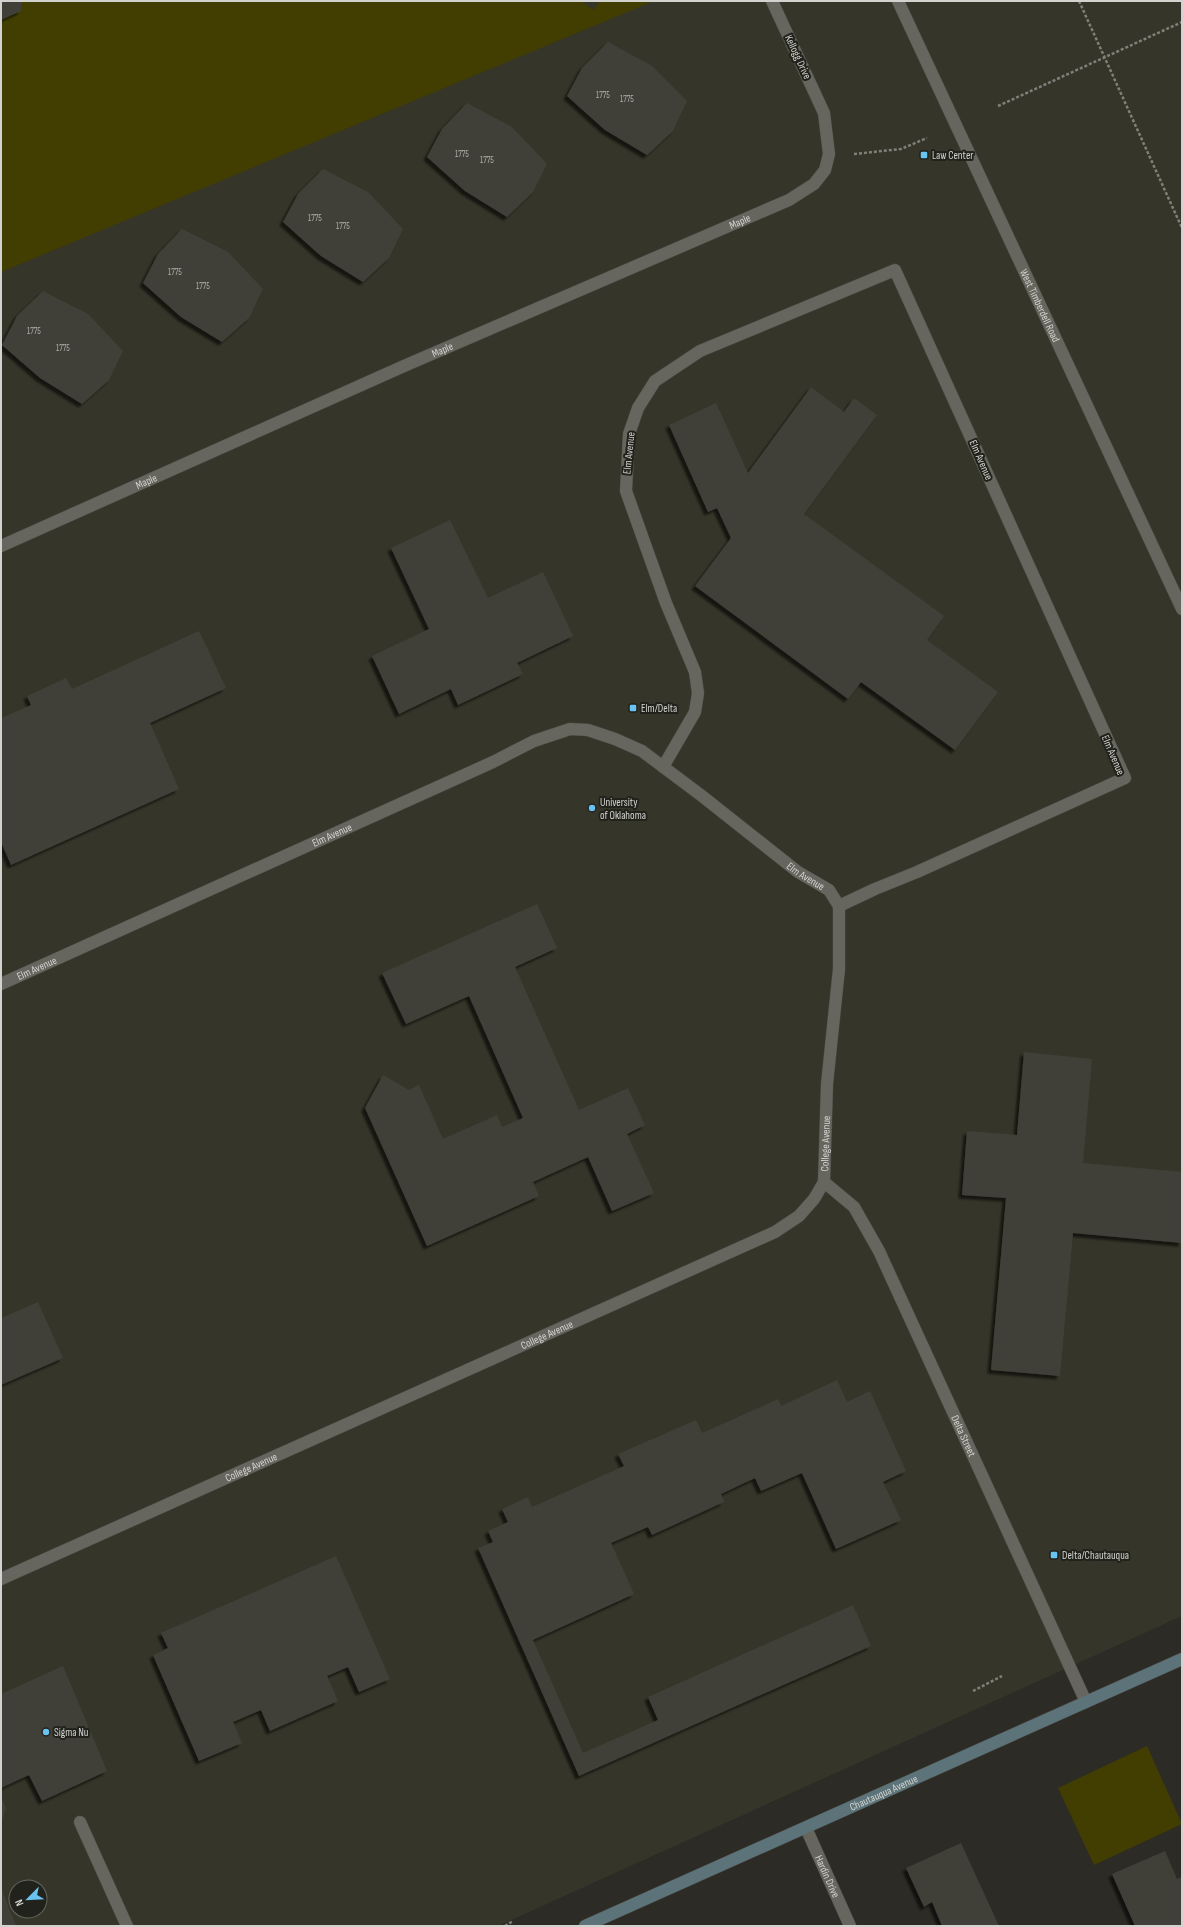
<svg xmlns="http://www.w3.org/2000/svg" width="1183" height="1927" viewBox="0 0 1183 1927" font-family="'Sofia Sans Condensed',sans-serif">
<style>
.built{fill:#363529;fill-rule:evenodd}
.green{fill:#423e02}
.building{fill:#404039;filter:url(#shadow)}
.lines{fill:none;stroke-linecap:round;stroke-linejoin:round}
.lane-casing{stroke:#494944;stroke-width:13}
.street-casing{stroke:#494944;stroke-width:13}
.secondary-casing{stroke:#494944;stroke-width:13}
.path{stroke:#80807b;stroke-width:2.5;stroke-dasharray:3 2;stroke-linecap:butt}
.lane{stroke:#66665f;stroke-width:12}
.street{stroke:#66665f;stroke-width:12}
.secondary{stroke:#5b7379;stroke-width:12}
.poi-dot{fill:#69c3f1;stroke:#22221c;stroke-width:1.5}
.labels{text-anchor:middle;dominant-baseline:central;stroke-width:4;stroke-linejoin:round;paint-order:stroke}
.number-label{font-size:9px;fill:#aeaea9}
.street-label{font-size:11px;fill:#d2d2ce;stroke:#22221c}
.poi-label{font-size:11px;fill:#d2d2ce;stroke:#22221c;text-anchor:start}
</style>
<defs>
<filter id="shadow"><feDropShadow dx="-3.5" dy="3.5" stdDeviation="1" flood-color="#0009"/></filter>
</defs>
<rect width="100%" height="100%" fill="#2c2b25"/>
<path class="built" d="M1,1h1181v1615l-684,310h-497zM16,1887h24v24h-24z"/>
<path class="green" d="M22,1h559l12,9 7,-9h54l-653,271v-252l20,-9z
M1147,1746l35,78 -88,41 -36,-77z"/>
<path class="building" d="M1,1h21l-1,10 -20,9z
M608,42l44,24 35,35 -14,30 -26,24 -42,-25 -38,-34 15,-28z
M467,103l45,24 35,37 -14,28 -26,25 -42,-26 -38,-34 15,-28z
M323,169l45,23 35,37 -14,29 -26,24 -42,-26 -38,-34 15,-28z
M182,229l46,23 35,37 -14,29 -27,24 -41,-25 -38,-34 15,-29z
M43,291l45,23 35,37 -14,29 -27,24 -42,-26 -38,-33 15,-29z
M811,387l33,25 10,-14 23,17 -73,99 140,102 -17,24 71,52 -43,58 -94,-68 -13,17 -153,-113 36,-48 -14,-30 -9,4 -39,-87 47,-22 32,70z
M450,520l38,78 55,-26 30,64 -56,27 6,11 -65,31 -7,-16 -52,25 -27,-58 57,-27 -38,-81z
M199,631l27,57 -76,35 29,66 -168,76 -10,-23v-124l30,-13 -4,-9 39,-18 6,11z
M537,904l20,44 -42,19 64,143 49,-22 17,37 -18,9 27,59 -42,18 -24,-54 -55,25 6,14 -112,50 -62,-138 18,-33 26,15 10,-5 24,54 54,-24 5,12 21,-9 -54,-122 -63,28 -24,-51z
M1024,1052l68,7 -9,104 99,9v71l-109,-10 -13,143 -69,-6 15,-172 -44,-3 5,-64 50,4z
M38,1302l25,56 -62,27v-67z
M837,1380l10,22 23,-11 36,80 -23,11 18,38 -65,29 -34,-76 -41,18 -6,-13 -34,16 3,8 -72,33 -4,-8 -37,16 23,51 -101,46 50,113 75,-33 -10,-23 205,-92 18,41 -292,130 -101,-228 15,-6 -5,-11 20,-9 -6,-13 26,-12 4,10 92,-41 -6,-12 78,-34 6,13 76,-34 3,7z
M336,1556l54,123 -31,13 -11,-25 -21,9 11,25 -68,30 -9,-21 -28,12 9,21 -43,18 -46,-106 15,-7 -7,-15z
M63,1666l44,105 -65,30 -13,-26 -28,13v-94z
M1,1797l5,11 -5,16z
M961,1843l38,83h-57l-10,-24 -8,5 -18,-39z
M1165,1851l12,28 5,-2v49h-47l-23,-52z
M1,1888l15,38h-15z"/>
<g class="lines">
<g class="lane-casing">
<path id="lane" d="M80,1822l47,104"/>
</g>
<g class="street-casing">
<g id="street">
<path id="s1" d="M898,1l284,608"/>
<path id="s2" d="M1,546l403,-180 385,-166 25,-16 11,-14 4,-16 -5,-41 -52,-112"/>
<path id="s3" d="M1,984l492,-222 41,-21 36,-12 18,1 27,9 27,12 60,45 96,76 31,18 10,16 36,-17 42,-17 208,-94 -230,-508 -195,81 -45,30 -17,27 -9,26 -3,57 40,112 29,69 3,21 -3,19 -32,55"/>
<path id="s4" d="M824,1182l30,25 25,44 207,451"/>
<path id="s5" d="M1,1579l774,-347 24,-16 15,-17 10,-17 3,-98 12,-115v-63"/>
<path id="s6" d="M806,1828l44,98"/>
</g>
</g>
<g class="secondary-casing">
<g id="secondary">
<path id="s7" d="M585,1926l597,-267"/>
</g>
</g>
<path class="path" d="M1079,1l103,227
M998,106l184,-84
M854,154l47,-5 26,-11
M973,1691l29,-15
M505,1926l8,-5"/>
<use href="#lane" class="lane"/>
<use href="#street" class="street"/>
<use href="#secondary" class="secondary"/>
</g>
<g class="poi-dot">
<rect x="920" y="151" width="8" height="8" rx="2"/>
<rect x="629" y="704" width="8" height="8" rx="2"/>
<circle cx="592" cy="808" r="4"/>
<rect x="1050" y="1551" width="8" height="8" rx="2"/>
<circle cx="46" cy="1732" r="4"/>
</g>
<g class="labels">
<g class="number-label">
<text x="603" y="95">1775</text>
<text x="627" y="99">1775</text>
<text x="462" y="154">1775</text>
<text x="487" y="160">1775</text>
<text x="315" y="218">1775</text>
<text x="343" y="226">1775</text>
<text x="175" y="272">1775</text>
<text x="203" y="286">1775</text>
<text x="34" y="331">1775</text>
<text x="63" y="348">1775</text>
</g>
<g class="street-label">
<text transform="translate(798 57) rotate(65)">Kellogg Drive</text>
<text stroke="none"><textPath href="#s2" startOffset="807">Maple</textPath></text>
<text stroke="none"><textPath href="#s1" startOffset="336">West Timberdell Road</textPath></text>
<text stroke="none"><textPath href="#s2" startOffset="483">Maple</textPath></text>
<text transform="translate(629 453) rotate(-84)">Elm Avenue</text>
<text transform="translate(981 460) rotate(66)">Elm Avenue</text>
<text stroke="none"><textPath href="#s2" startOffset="159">Maple</textPath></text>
<text transform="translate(1113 755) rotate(67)">Elm Avenue</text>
<text stroke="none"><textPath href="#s3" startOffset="363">Elm Avenue</textPath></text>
<text stroke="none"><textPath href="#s3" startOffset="906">Elm Avenue</textPath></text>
<text stroke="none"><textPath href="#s3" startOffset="39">Elm Avenue</textPath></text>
<text stroke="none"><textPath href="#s5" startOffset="958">College Avenue</textPath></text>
<text stroke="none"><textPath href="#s5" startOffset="598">College Avenue</textPath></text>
<text stroke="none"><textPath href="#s4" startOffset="293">Delta Street</textPath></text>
<text stroke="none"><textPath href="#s5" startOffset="274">College Avenue</textPath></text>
<text stroke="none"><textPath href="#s7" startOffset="327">Chautauqua Avenue</textPath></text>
<text stroke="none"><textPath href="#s6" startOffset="53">Hardin Drive</textPath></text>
</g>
<g class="poi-label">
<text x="932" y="155">Law Center</text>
<text x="641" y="708">Elm/Delta</text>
<text x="600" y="802">University<tspan x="600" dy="13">of Oklahoma</tspan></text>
<text x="1062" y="1555">Delta/Chautauqua</text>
<text x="54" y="1732">Sigma Nu</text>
</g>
</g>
<rect width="1183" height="1927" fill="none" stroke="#d2d2ce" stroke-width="4"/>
<g transform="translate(28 1899) rotate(246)"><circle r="19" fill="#22221c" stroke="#686863"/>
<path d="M0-3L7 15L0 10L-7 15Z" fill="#69c3f1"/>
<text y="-6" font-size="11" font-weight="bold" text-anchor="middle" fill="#d2d2ce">N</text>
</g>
</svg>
